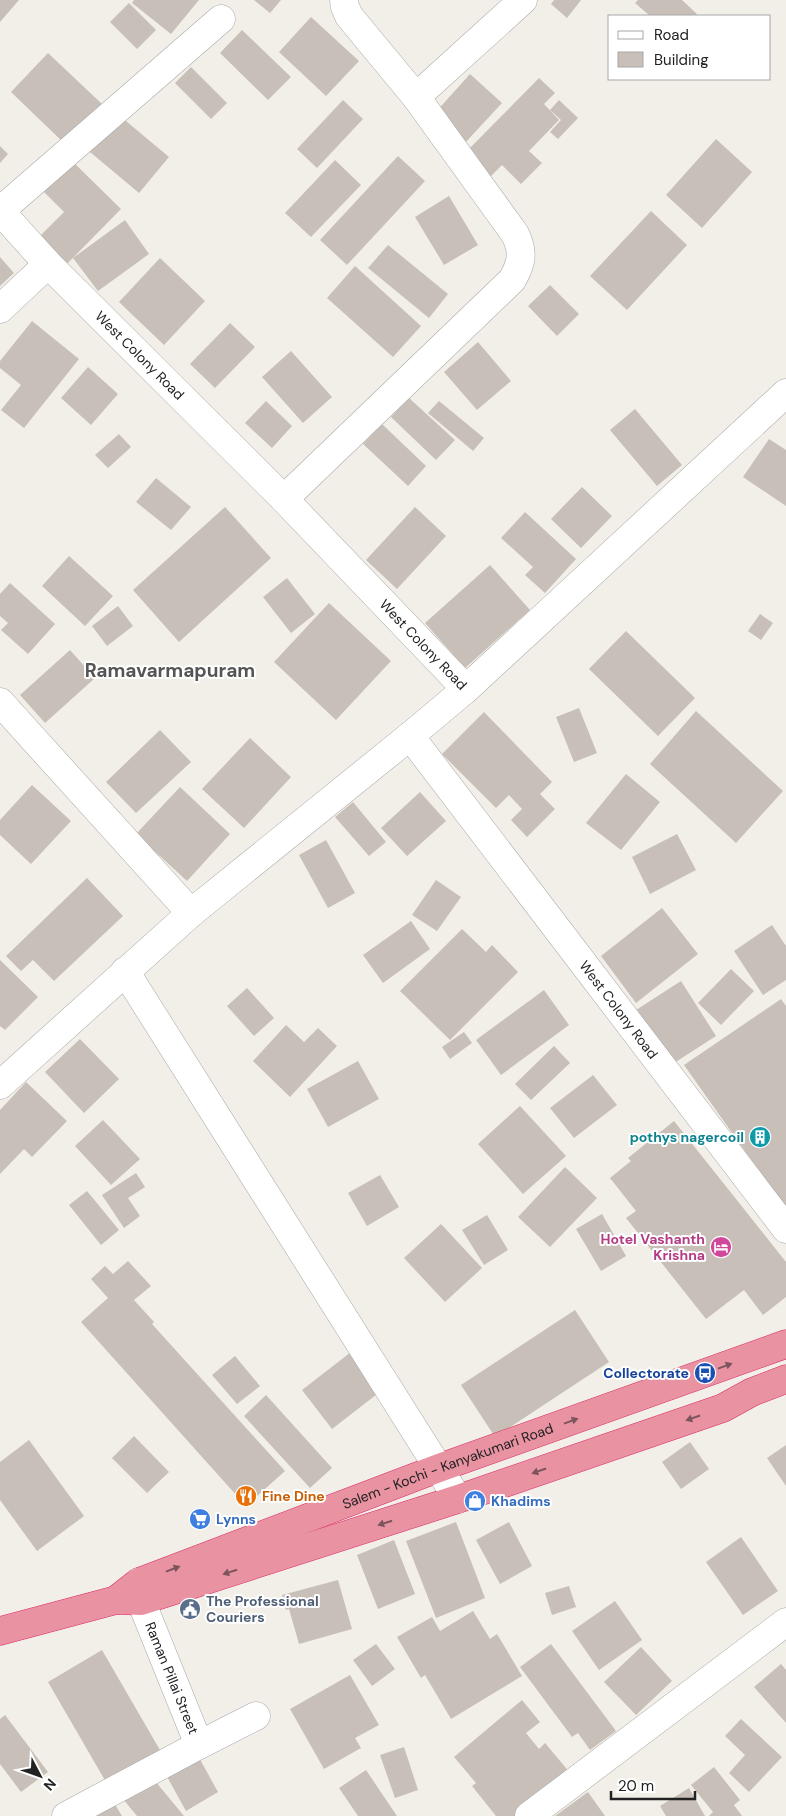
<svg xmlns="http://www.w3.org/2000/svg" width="786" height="1816" viewBox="0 0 786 1816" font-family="'DM Sans',sans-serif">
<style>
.building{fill:#c7bfb8}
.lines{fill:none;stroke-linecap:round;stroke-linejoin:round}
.minor-casing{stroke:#a9a9a9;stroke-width:29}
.highway-casing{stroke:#dc2a67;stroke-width:29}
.minor{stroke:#fff;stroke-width:28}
.highway{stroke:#e892a2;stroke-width:28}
.oneway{fill:#7b545c}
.labels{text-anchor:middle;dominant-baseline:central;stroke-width:4;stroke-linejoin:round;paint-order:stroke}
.street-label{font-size:14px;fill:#222;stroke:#fff}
.culture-label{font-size:14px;font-weight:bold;fill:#0d838f;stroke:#fff;text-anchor:end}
.hotel-label{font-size:14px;font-weight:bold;fill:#b23c85;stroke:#fff;text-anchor:end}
.transit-label{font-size:14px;font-weight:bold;fill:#164399;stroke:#fff;text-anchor:end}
.food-label{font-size:14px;font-weight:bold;fill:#c56008;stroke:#fff;text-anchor:start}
.shop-label{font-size:14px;font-weight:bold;fill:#366cbe;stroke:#fff;text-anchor:start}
.service-label{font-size:14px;font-weight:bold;fill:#4e5e75;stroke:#fff;text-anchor:start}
.district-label{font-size:19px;font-weight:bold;fill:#555;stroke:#fff}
</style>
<rect width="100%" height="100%" fill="#f2efe9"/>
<path class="building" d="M0,0h19l-19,22z
M134,0h65l-28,34 -39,-31z
M254,0h27l-11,13z
M554,0h27l-14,18 -16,-14z
M638,0h44l15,14 -2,2h-45l-15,-13z
M129,3l27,27 -19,19 -27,-27z
M311,17l48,44 -33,35 -47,-44z
M242,30l49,47 -23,23 -48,-47z
M48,53l54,51 -37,40 -54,-52z
M191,67l36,36 -16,16 -36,-36z
M470,74l32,29 -37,40 -31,-29z
M539,78l16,15 -11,11 15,16 -30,31 13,12 -21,21 -19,-19 -12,12 -25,-24z
M343,100l20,19 -46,49 -20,-19z
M559,100l19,18 -20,21 -8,-7 11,-12 -11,-10z
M120,116l49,41 -30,36 -49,-41z
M716,139l36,33 -50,56 -36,-33z
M0,146l8,8 -8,9z
M398,156l27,25 -78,84 -27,-25z
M68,157l53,52 -55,56 -28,-27 26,-26 -26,-26z
M335,160l26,25 -50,52 -26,-24z
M449,196l29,49 -34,20 -29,-48z
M651,211l36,34 -60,65 -37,-34z
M125,220l24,34 -51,37 -25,-33z
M388,245l60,49 -19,24 -61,-50z
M0,257l14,16 -14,13z
M160,258l45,43 -41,44 -45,-43z
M355,266l66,60 -28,31 -66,-59z
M550,285l29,29 -22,22 -29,-30z
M32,321l47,38 -55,69 -23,-18 20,-25 -21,-17v-7z
M230,323l25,24 -40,41 -25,-24z
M478,342l33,39 -34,29 -33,-38z
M291,351l41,46 -29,26 -41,-46z
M88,367l30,27 -27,31 -30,-27z
M409,398l46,42 -19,20 -45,-43z
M266,401l26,25 -20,22 -27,-25z
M439,401l45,37 -11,13 -45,-38z
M635,409l47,56 -25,21 -47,-56z
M382,424l44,42 -18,20 -45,-42z
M119,434l12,13 -23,21 -13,-13z
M769,439l17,11v56l-43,-29z
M156,478l35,29 -20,23 -35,-28z
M582,487l30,29 -31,32 -30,-29z
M225,507l46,51 -92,84 -46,-52z
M415,507l31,29 -49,53 -31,-29z
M525,512l51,47 -31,34 -20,-18 8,-8 -32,-29z
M69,556l44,40 -28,30 -43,-40z
M490,565l40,45 -65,58 -40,-45z
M287,578l28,36 -24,19 -28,-36z
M10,583l45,41 -27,30 -27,-24 7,-7 -8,-7v-22z
M329,603l62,58 -55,59 -62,-58z
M118,606l15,20 -26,20 -15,-20z
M760,614l13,9 -12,17 -13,-9z
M626,631l69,67 -37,38 -69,-67z
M70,650l25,28 -50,45 -25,-28z
M579,708l18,45 -23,9 -18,-45z
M696,711l87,80 -47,52 -86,-79z
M484,712l68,70 -12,12 15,15 -28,28 -16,-17 11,-11 -13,-14 -13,13 -54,-54z
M160,730l31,32 -55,51 -30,-31z
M250,738l41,39 -47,51 -42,-39z
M626,774l34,28 -39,48 -35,-27z
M32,785l39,36 -40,43 -31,-29v-15z
M180,787l50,47 -43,47 -51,-47z
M420,792l26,29 -39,35 -26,-28z
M353,802l33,40 -17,14 -34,-39z
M677,834l19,36 -46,24 -18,-37z
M326,840l29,53 -27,15 -29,-53z
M87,878l36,38 -69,65 -21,-21 -12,11 -15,-15z
M436,880l25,17 -24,34 -25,-16z
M662,908l36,46 -62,49 -35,-47z
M411,921l19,28 -47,34 -20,-28z
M772,925l14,21v34l-23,15 -29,-44z
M462,929l24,23 6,-7 26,27 -68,68 -50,-49z
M0,960l38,37 -33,33 -5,-4z
M731,969l23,22 -33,34 -23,-22z
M681,981l35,55 -45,29 -35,-55z
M247,988l27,30 -20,18 -27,-30z
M544,990l25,35 -68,50 -25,-35z
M781,999l5,7v203l-102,-144z
M286,1025l18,17 14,-14 19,18 -47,51 -37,-36z
M464,1032l8,11 -22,16 -8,-12z
M80,1039l39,40 -35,34 -39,-41z
M554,1046l16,17 -39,37 -16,-16z
M358,1061l21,38 -51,28 -21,-38z
M593,1075l24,30 -43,33 -24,-30z
M26,1082l41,39 -35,36 -8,-8 -24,25v-64z
M520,1106l46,50 -43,38 -45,-50z
M103,1120l37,39 -29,26 -36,-39z
M674,1121l112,141v35l-23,18 -19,-25 -38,29 -80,-101 10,-7 -26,-33 21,-17 -3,-3z
M565,1167l32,31 -47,49 -32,-30z
M136,1173l9,14 -17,11 12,18 -16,12 -22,-33z
M380,1175l19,32 -32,19 -19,-33z
M87,1191l32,39 -18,15 -32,-40z
M602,1214l24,42 -25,15 -25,-42z
M487,1215l21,35 -24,15 -22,-35z
M441,1224l41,44 -37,34 -41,-44z
M128,1261l23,25 -17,14 20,22 -2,2 133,147 -39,35 -165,-184 27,-24 -17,-19 14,-13 8,8z
M575,1310l34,52 -114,75 -34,-52z
M351,1352l30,39 -49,38 -30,-39z
M235,1356l25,30 -23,18 -25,-29z
M266,1395l66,73 -22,20 -66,-72z
M134,1436l35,36 -22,21 -35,-35z
M29,1440l55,76 -47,35 -37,-51v-38z
M690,1442l19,27 -28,20 -19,-27z
M786,1445v41l-19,-28z
M456,1522l29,76 -49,20 -30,-77z
M509,1522l23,44 -32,18 -24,-44z
M741,1537l37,54 -35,24 -37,-53z
M394,1540l21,54 -37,15 -21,-54z
M338,1580l14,49 -53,15 -10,-35 -3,1 -4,-15z
M569,1586l7,21 -24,8 -7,-22z
M615,1601l27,39 -43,30 -27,-39z
M473,1611l17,28 7,-5 25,42 -71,43 -26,-44 -4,3 -24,-41 35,-20 8,14z
M376,1644l19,25 -23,17 -19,-26z
M551,1644l65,87 -26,19 -12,-17 -6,4 -52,-70z
M641,1647l31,34 -36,34 -32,-33z
M102,1650l62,107 -54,32 -62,-107z
M781,1664l5,6v53l-32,-36z
M350,1675l29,50 -24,13 6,10 -37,21 -34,-60z
M522,1700l18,22 -14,11 13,16 6,-6 26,31 -51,42h-24l-24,-30 4,-3 -22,-26z
M5,1715l43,57 -27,20 -21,-28v-45z
M741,1719l41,38 -33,35 -20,-19 16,-18 -20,-19z
M404,1747l14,43 -23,8 -15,-43z
M197,1754l21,38 -32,19 -21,-38z
M714,1767l26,33 -6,5 8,11h-33l4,-4 -22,-27z
M366,1770l31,46h-39l-19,-28z
M151,1776l33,40h-47l-14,-17z
M689,1788l16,28h-39l-6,-10z
M588,1792l17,24h-50z
M110,1796l12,20h-43z"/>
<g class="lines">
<g class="minor-casing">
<g id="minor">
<path d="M416,97l107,-97"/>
<path id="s1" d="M0,211l48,53 236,235 182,190 -56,47 376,493"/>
<path d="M0,211l221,-192"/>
<path d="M0,309l48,-45"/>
<path d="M284,499l228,-219c10,-17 12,-28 3,-46l-99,-137 -67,-81 -4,-9 -1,-7"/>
<path d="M466,689l320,-296"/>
<path d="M0,702l191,211"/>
<path d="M125,971l333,528"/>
<path d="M0,1085l191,-172 219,-177"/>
<path d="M199,1745l57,-29"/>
<path d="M66,1816l133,-71 -58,-144 -2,-19"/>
<path d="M529,1816l257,-194"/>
</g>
</g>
<g class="highway-casing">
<g id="highway">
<path id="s2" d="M116,1600l23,-18 300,-114 347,-124"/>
<path d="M0,1631l116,-31 25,1 317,-102 265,-91 29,-16 34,-13"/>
</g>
</g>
<use href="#minor" class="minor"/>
<use href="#highway" class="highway"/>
</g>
<defs><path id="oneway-solid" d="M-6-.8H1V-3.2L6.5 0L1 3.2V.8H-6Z" transform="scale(1.25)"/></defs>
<g class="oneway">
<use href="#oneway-solid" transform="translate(725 1366) rotate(-20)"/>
<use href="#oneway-solid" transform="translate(693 1418) rotate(161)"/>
<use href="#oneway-solid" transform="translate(571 1421) rotate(-20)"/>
<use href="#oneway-solid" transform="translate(539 1471) rotate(161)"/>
<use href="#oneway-solid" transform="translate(385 1523) rotate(162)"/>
<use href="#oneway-solid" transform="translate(173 1569) rotate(-21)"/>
<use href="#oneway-solid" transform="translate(230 1572) rotate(162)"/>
</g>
<defs>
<g id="building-disc" transform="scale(1.125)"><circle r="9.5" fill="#0f9aa8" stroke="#fff"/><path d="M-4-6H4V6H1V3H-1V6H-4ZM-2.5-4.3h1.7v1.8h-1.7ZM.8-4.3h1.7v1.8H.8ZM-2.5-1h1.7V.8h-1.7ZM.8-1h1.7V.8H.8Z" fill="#fff"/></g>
<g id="hotel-disc" transform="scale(1.125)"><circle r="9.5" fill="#d1479c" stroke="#fff"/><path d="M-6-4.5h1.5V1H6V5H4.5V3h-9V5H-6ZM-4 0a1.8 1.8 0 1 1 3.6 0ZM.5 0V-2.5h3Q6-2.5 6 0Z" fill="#fff"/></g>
<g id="bus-disc" transform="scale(1.125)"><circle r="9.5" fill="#1a4fb4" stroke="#fff"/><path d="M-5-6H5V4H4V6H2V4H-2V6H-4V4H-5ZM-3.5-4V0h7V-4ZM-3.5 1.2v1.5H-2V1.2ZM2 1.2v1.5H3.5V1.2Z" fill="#fff"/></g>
<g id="restaurant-disc" transform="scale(1.125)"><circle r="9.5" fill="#e8710a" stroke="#fff"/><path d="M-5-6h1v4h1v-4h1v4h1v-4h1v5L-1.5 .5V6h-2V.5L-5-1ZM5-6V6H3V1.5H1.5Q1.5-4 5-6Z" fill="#fff"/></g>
<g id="shop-disc" transform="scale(1.125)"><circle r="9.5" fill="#3f7fe0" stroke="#fff"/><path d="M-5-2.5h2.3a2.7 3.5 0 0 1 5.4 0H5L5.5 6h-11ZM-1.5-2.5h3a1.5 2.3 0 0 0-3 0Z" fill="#fff"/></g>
<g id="supermarket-disc" transform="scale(1.125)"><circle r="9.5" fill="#3f7fe0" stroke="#fff"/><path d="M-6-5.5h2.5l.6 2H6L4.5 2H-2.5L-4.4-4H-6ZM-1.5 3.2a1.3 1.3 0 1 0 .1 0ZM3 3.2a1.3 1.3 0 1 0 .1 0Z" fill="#fff"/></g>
<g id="civic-disc" transform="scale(1.125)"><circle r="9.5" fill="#5c6f8a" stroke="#fff"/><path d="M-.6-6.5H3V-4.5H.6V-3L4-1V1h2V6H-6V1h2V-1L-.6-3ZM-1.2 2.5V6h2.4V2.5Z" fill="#fff"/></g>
</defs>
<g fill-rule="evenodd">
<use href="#building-disc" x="760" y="1137"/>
<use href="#hotel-disc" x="721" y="1247"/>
<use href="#bus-disc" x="705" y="1373"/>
<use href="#restaurant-disc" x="246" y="1496"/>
<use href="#shop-disc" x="475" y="1501"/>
<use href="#supermarket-disc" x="200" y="1519"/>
<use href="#civic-disc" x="190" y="1609"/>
</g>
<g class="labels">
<g class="street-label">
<text stroke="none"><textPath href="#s1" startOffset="201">West Colony Road</textPath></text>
<text stroke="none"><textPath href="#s1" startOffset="606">West Colony Road</textPath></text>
<text stroke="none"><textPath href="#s1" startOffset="1085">West Colony Road</textPath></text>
<text stroke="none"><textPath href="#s2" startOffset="359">Salem - Kochi - Kanyakumari Road</textPath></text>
<text transform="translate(172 1678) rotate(68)">Raman Pillai Street</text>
</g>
<g class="culture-label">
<text x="744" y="1137">pothys nagercoil</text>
</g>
<g class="hotel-label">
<text x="705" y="1239">Hotel Vashanth<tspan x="705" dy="16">Krishna</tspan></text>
</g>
<g class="transit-label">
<text x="689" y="1373">Collectorate</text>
</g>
<g class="food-label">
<text x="262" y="1496">Fine Dine</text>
</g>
<g class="shop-label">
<text x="491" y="1501">Khadims</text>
<text x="216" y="1519">Lynns</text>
</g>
<g class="service-label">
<text x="206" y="1601">The Professional<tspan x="206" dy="16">Couriers</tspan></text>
</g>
<g class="district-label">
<text x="170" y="670">Ramavarmapuram</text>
</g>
</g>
<rect x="608" y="15" width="162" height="65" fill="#ffffff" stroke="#a7a7a7"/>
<rect x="618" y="31" width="25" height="8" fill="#ffffff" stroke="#a7a7a7"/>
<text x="654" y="40" font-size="15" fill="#222222">Road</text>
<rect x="618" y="52" width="25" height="15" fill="#c7bfb8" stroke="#a7a7a7"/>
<text x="654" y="65" font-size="15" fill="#222222">Building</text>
<g transform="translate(40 1776) rotate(131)" stroke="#ffffff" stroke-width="4" paint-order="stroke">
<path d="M0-4L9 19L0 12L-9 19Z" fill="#222222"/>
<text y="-8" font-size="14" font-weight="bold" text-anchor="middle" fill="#222222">N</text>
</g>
<path d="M611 1791v8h84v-8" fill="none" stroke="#222222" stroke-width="2.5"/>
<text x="618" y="1791" font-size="15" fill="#222222" stroke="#ffffff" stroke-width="4" paint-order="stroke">20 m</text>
</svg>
